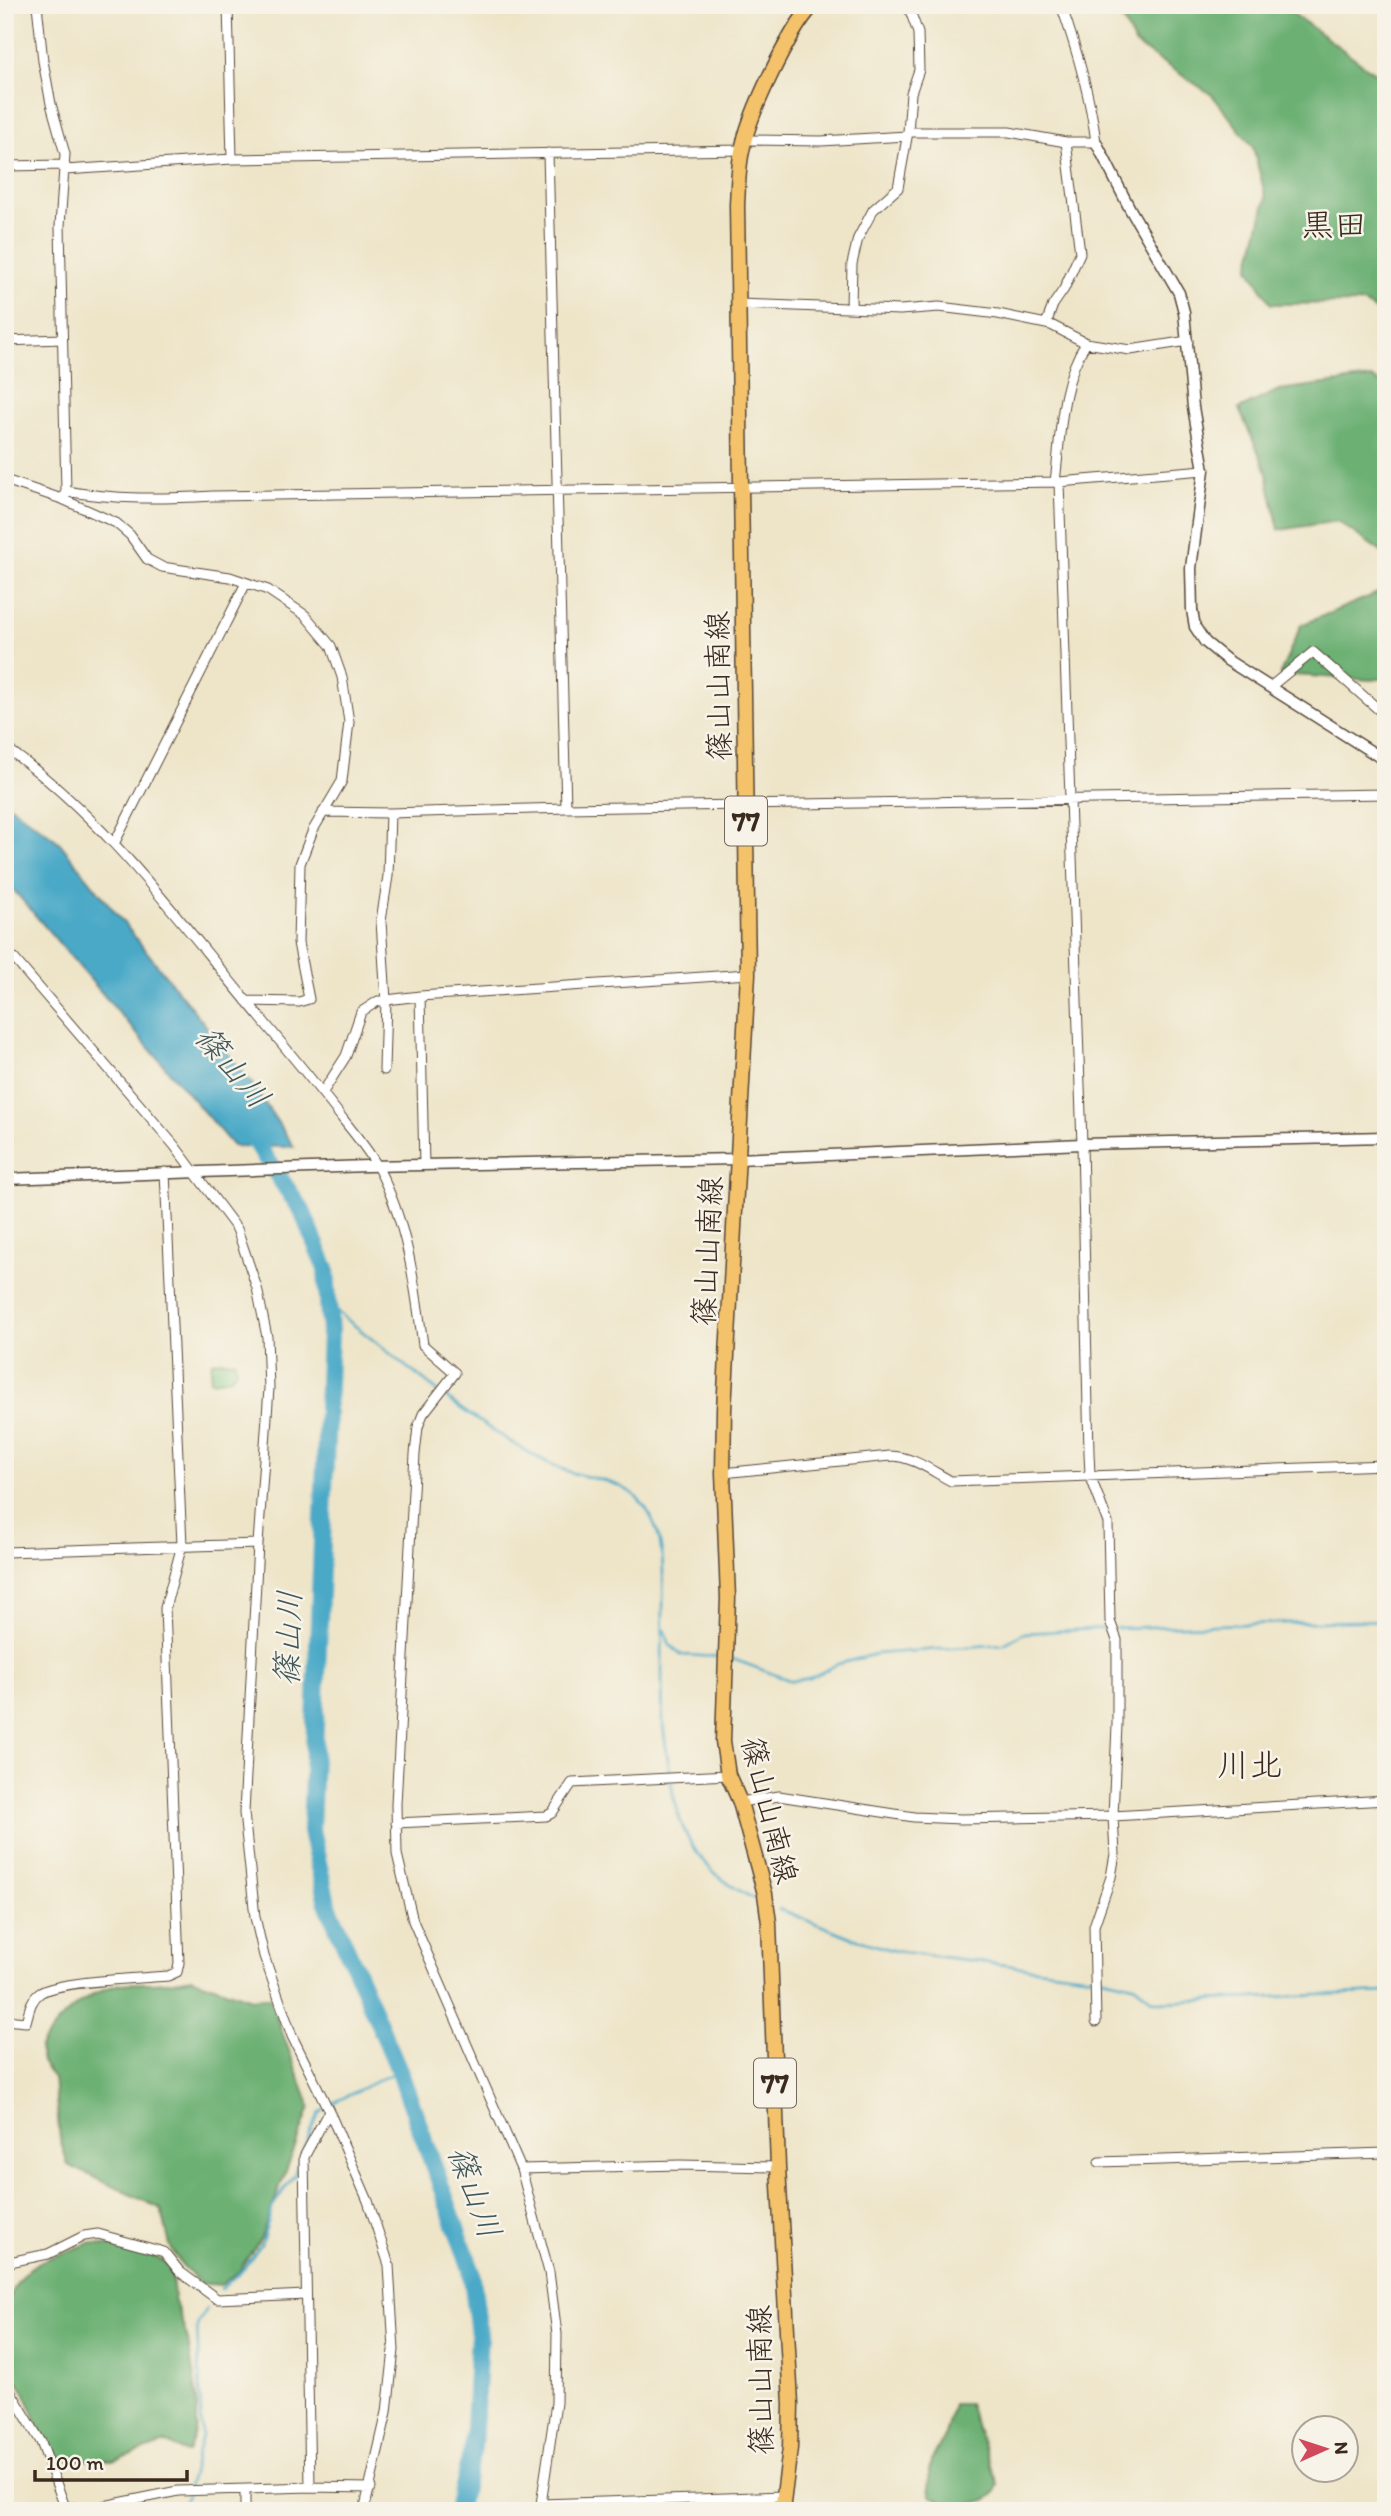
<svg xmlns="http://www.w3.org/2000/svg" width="1391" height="2516" viewBox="0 0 1391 2516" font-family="Itim,'Klee One',sans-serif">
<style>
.green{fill:#86cc86;stroke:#607b52;stroke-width:2}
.forest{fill:#6cb073;stroke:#546d48;stroke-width:2}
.water{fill:#48a9c7;stroke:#426a72;stroke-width:2}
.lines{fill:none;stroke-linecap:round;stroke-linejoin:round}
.stream{stroke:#48a9c7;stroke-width:2.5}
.river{stroke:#48a9c7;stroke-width:18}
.minor-casing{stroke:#564638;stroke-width:11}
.tertiary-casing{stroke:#564638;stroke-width:13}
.primary-casing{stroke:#564638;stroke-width:17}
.minor{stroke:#fff;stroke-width:9}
.tertiary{stroke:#fff;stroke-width:10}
.primary{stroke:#f3c26a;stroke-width:14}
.labels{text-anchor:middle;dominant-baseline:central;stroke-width:5;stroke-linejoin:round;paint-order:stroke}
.shield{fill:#f7f3e8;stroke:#73665b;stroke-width:2}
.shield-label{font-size:28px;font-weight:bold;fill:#3b2a1e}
.street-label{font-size:30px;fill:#3b2a1e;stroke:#f7f3e8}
.water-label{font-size:32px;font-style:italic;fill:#405659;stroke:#f7f3e8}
.quarter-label{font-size:33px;fill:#3b2a1e;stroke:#f7f3e8}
</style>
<rect width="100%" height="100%" fill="#f7f3e8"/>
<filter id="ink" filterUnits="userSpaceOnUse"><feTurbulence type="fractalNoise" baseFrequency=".0143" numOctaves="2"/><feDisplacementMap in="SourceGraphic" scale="14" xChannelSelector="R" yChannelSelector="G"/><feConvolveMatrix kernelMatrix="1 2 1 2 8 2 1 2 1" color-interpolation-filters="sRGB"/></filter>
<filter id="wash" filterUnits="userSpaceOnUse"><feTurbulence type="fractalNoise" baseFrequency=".00686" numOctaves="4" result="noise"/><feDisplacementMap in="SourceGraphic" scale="28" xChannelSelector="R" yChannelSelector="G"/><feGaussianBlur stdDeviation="1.57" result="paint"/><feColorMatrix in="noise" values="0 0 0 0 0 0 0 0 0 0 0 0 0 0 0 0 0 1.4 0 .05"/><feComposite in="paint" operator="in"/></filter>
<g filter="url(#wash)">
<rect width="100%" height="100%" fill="#eee5c9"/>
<path class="green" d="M220,1360l15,1 1,9 -6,8 -18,3 -2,-1 2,-18z"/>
<path class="forest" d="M1118,5h163l105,76v235l-23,-13 -92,1 -22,-36 17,-70 -13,-51 -41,-52 -77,-51 -19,-37z
M1371,378l15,8v169l-49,-34 -58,9 -13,-61 -27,-60 40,-19z
M1386,575v103l-14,2 -92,-6 21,-49 84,-35z
M191,1978l60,21 18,-2 41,110 -49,130 -22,34 -18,14 -21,-2c-9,-9 -21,-19 -27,-31 -7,-13 -6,-30 -13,-44l-92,-43 -8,-26 -6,-60 -12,-17 -3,-13c16,-29 44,-54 77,-64 8,-3 19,-1 27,-2 17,0 32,-1 48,-5z
M89,2243l48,7 27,11 8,11 2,27 14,41 9,59v28l-9,26c-10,-1 -13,-10 -23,-10l-50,17h-50l-13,-4 -30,-69 -17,-20c0,-36 -4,-84 33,-104 14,-8 35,-12 51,-20z
M953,2404h15l30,80 -2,9c-17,15 -48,15 -66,2l-1,-24 2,-10 14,-26z"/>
<path class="water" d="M5,802l54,40 191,239 44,66 -61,-1 -228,-266z"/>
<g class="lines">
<path class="stream" d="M328,1305c75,56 144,122 229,162 35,17 73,7 94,50 15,28 12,63 12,93 -1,37 -2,75 0,112 1,17 5,35 7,52
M1116,1628l270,-8
M664,1629l6,16 12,10 38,2
M730,1658l62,23 18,-3 28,-14 38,-10 128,-10 20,-11 86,-5
M671,1781c7,56 33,94 84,118
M779,1909l79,31 37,11 197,25
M1098,1977l36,8 19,15 8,2 225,-10
M329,2105l70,-35
M303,2150l16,-36 5,-4
M221,2289l23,-21 17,-24 12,-38 21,-31 7,-19
M188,2488l14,-52 -5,-110 9,-18
M163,2511l19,-6 5,-10"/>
<path class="river" d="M245,1127l57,84 24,58 4,63 -19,499 16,72 72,167 72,199 8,66 -6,112 -16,64"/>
</g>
</g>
<g filter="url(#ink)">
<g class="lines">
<g class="minor-casing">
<path id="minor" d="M37,5l6,56 8,43 14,50 -5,72 6,265 -2,5
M228,5l4,154
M908,132h101l57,10h30c-6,-47 -19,-92 -35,-137
M745,140l76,1 86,-5
M548,153l18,655
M5,166l60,-1
M65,170l167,-11 510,-9
M738,304l162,6 39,-3 59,7 53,11 35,18 44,7 58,-9
M851,307l1,-43 6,-26 15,-28 25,-22 10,-56 3,-39 8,-23 -1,-37 -10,-28
M1046,324l7,-19 11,-16 16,-36 -14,-111
M5,341l57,-2
M5,480l57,19 54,24 14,12 17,24 15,8 68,10 38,13 37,25 26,31 11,31 7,45 -7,59 -29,49 -13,34 -2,79 11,56 -10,3 -53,-1
M1055,482c6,-47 5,-99 31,-139
M1059,482l23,662 7,309 1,22 18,48 2,98 7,19v85l-4,91 2,38 -4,23 -17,49 2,96
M66,491c49,9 97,8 147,5l846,-14 145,-12
M1270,687l43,-35 73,64
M5,747c103,73 174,174 254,269 30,36 59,71 87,107 11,14 23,28 31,43 30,55 38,118 46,179l32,28 -32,41 -5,13 -3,27 -19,350 1,50 16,67 108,248 28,103 8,62 -1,69 -15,101 243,-8
M323,812l67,1 176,-5 820,-14
M115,842l131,-259
M5,948l169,197 63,84 20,59 10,49 2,51 -11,156 -14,269 11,104 9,39 28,80 37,75 39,90 21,64 5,85 -7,62 -23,99
M420,996l4,169
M384,1070l2,-70 -5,-79 7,-45 2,-63
M323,1092l23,-36 15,-44 17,-11 42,-5 328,-22
M723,1473l167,-17c22,0 42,15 61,25l435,-16
M5,1552l253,-8
M740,1802l39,-6 135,21 47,2 152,-3 273,-16
M396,1823l150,-7 6,-3 20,-30 156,-8
M5,2020l21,2c3,-10 4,-22 14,-29 17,-12 103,-15 128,-17l9,-4 2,-9 -14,-355 17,-63 -17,-373
M1099,2162l287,-9
M521,2169l159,-4 98,2
M5,2263l43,-9 36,-18 14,-2 66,18 16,20 37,27 89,-4
M5,2382l36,60 24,65
M310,2487l-6,-330 25,-46
M245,2491v20
M38,2511l27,-4 29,1 84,-17 132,-4 61,1"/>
</g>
<g class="tertiary-casing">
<path id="tertiary" d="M1096,142l34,67 49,84 5,19 9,95 11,63 -13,98 1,42 3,17 10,15 22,18 159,101
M5,1179l362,-13 371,-7 344,-15 304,-7"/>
</g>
<g class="primary-casing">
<path id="primary" d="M782,2511l8,-63 1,-44 -13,-237 -9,-244 -4,-29 -25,-92 -12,-27 -5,-34 5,-143 -5,-125 1,-63 24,-436 -11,-769c1,-18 1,-37 5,-54 6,-35 47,-121 71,-146"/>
</g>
<use href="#minor" class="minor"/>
<use href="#tertiary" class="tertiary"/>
<use href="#primary" class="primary"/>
</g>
</g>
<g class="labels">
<g class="shield">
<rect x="725" y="796.5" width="42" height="49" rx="5"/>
<rect x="754" y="2058.5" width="42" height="49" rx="5"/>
</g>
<g class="shield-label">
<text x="746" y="821">77</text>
<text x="775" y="2083">77</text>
</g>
<g class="street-label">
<text transform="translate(718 686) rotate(-91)">篠山山南線</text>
<text transform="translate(707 1251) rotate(-87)">篠山山南線</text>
<text transform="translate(770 1810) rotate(76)">篠山山南線</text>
<text transform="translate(760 2380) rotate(-91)">篠山山南線</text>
</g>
<g class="water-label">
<text transform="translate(233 1067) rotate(50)">篠山川</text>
<text transform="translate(288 1638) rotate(-88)">篠山川</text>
<text transform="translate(475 2192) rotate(70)">篠山川</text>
</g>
<g class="quarter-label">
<text x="1334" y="224">黒田</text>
<text x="1250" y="1764">川北</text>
</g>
</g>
<rect width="1391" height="2516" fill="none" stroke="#f7f3e8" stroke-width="28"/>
<g transform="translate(1325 2449) rotate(87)"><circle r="33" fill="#f7f3e8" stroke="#aca397" stroke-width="2"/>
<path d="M0-5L12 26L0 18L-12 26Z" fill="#d1495b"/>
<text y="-10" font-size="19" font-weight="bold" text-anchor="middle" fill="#3b2a1e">N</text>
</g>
<path d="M35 2470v10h152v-10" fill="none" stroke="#3b2a1e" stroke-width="3.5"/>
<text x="46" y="2470" font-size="21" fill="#3b2a1e" stroke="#f7f3e8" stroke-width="5" paint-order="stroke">100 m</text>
</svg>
